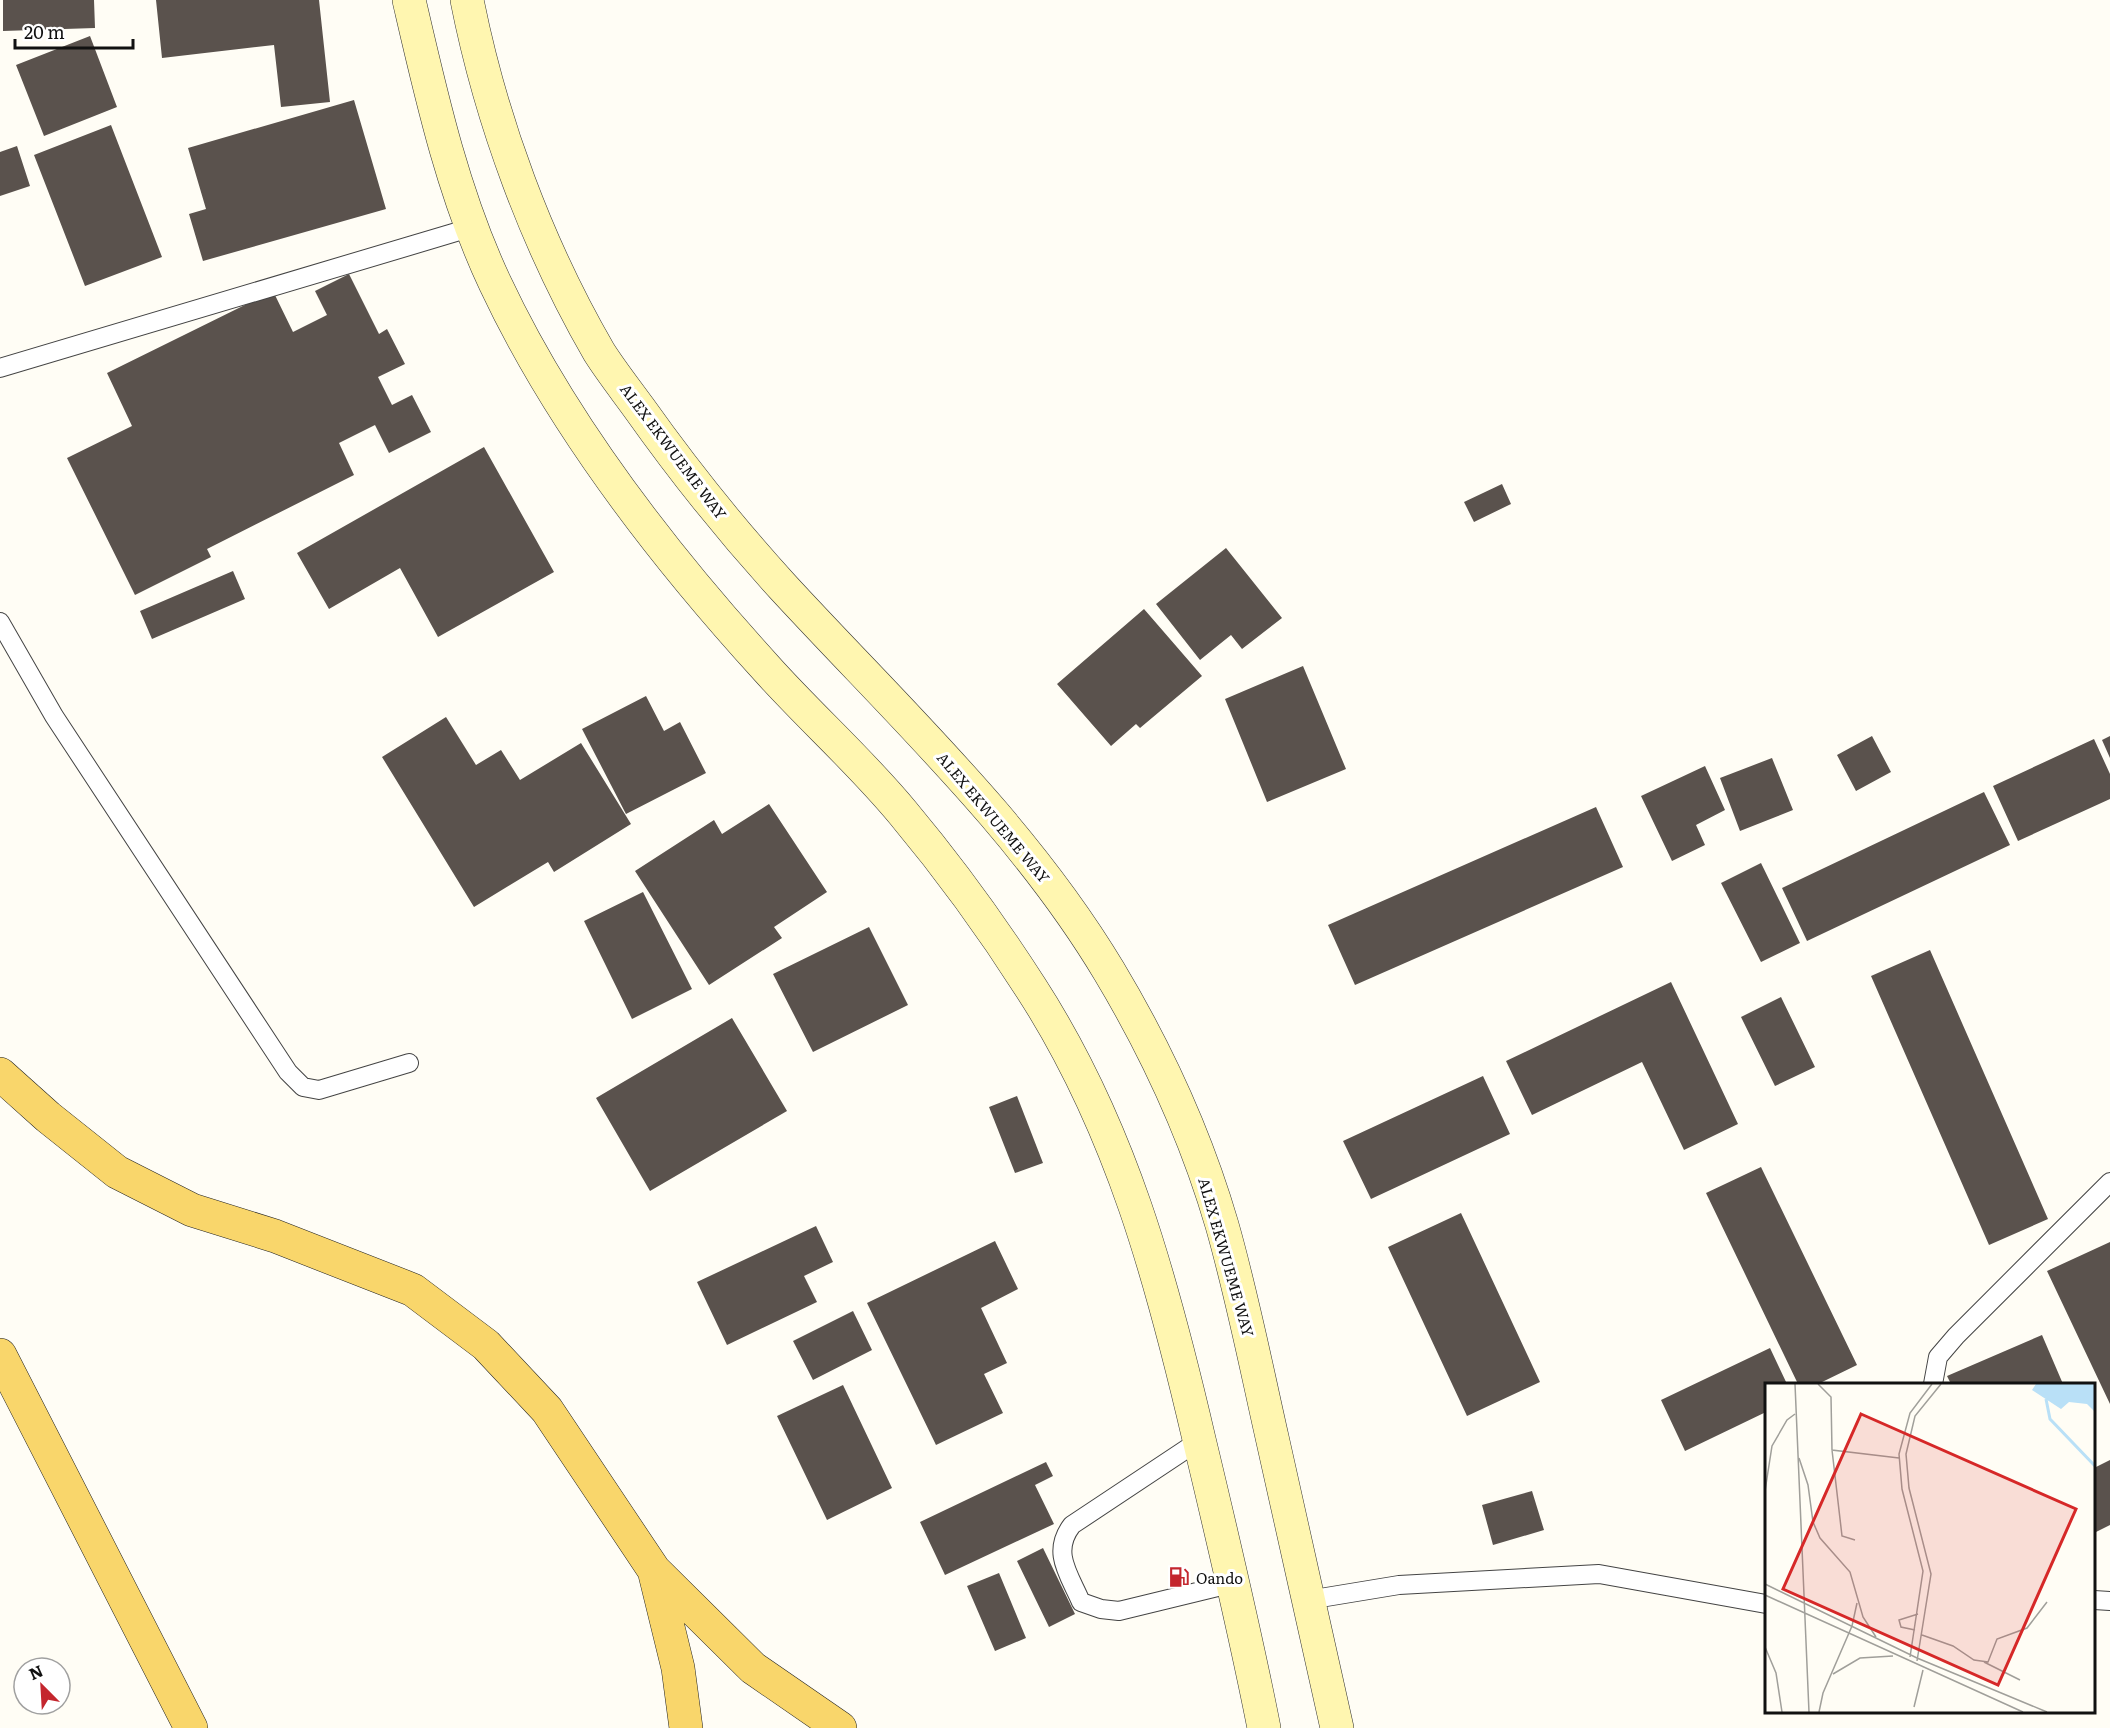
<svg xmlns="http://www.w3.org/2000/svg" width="2110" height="1728" viewBox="0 0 2110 1728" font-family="Literata,serif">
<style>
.building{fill:#5a524d}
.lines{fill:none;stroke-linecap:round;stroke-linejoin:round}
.lane-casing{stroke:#444;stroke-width:20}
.secondary-casing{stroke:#333;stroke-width:34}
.primary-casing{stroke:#222;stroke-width:34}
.lane{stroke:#fff;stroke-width:18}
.secondary{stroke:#fff6b0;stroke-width:33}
.primary{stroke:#f9d66b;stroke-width:33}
.labels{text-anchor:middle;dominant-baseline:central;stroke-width:6;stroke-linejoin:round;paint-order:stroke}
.street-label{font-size:15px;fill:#111;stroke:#fff}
.poi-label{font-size:15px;fill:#111;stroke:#fff;text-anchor:start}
.inset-river{fill:none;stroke:#b9e0f7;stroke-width:3}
.inset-road{fill:none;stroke:#a09f9a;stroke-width:1.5}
.view{fill:#d62828;fill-opacity:0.15;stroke:#d62828;stroke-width:3}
.inset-edge{fill:none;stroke:#111;stroke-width:3}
</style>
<rect width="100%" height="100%" fill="#fffdf5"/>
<path class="building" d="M3,0h91l1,28 -92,3z
M156,0h163l11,102 -49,5 -7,-62 -112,13z
M90,36l27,71 -73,29 -28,-71z
M354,100l32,109 -183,52 -14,-47 17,-5 -18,-61z
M111,125l51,132 -77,29 -51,-131z
M17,146l13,40 -30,10v-44z
M349,274l30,60 8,-5 18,35 -27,13 14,28 20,-10 19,37 -42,21 -14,-28 -36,18 15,32 -147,74 4,8 -76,38 -68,-137 65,-32 -25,-53 166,-82 20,41 34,-17 -12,-24z
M484,447l70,125 -116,65 -38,-69 -71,41 -32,-56z
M1502,484l9,20 -37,18 -10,-20z
M1226,548l56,70 -40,31 -11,-14 -31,25 -44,-56z
M233,571l12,28 -93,40 -12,-28z
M1144,609l58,67 -62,52 -4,-4 -25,22 -54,-62z
M1303,666l43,103 -79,33 -42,-103z
M646,696l18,35 16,-9 26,51 -80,41 -44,-85z
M446,717l30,48 25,-15 19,30 61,-37 50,81 -77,48 -6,-10 -74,45 -92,-150z
M1872,736l19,36 -35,19 -19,-36z
M2110,736v22l-8,-18z
M2094,739l16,35v25l-92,42 -25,-55z
M1772,758l21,52 -53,21 -20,-53z
M1705,766l20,44 -29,15 9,20 -33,16 -31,-65z
M1984,792l26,53 -203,96 -25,-53z
M769,804l58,88 -53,35 8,11 -73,47 -74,-114 79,-51 8,14z
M1596,807l27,60 -268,118 -27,-60z
M1761,863l39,80 -39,19 -40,-79z
M643,892l49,97 -60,30 -48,-98z
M869,927l39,78 -95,47 -40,-78z
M1930,950l118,269 -59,26 -118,-269z
M1671,982l67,142 -54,26 -42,-88 -110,53 -26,-54z
M1781,997l34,70 -40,19 -34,-69z
M732,1018l55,93 -137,80 -54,-93z
M1483,1076l27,58 -139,65 -28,-58z
M1017,1096l26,67 -28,10 -26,-66z
M1761,1167l96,198 -39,19h-20l-92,-191z
M1461,1213l79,169 -73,34 -79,-169z
M816,1226l17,36 -29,14 13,26 -90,43 -30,-63z
M995,1241l23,48 -37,19 26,55 -23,11 19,39 -67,32 -69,-142z
M2110,1242v162l-63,-133z
M853,1311l19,39 -59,30 -20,-39z
M2042,1335l21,49h-112l-4,-8z
M1770,1348l17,36h-21v28l-81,39 -24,-51z
M843,1385l49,103 -65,32 -50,-104z
M2110,1460v65l-16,8v-65z
M1046,1462l7,14 -18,9 19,39 -109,51 -25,-53z
M1532,1491l12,39 -51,15 -11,-40z
M1043,1548l32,66 -26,13 -32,-66z
M999,1573l27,65 -31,13 -28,-65z"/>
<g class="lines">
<g class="lane-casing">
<path id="lane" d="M0,368l473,-141
M0,622l54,94 234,356 15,15 16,3 90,-27
M1933,1384l5,-27 18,-21 154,-154
M1200,1440l-128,85c-21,27 -3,49 9,77l20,7 18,2 115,-28
M1308,1600l91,-15 200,-11 167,30
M2094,1600l16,1"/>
</g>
<g class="secondary-casing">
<path id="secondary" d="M409,0c22,95 44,194 86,283 66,141 168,272 272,386 44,49 94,93 136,144 46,55 89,114 128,175 90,139 131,292 168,451 23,96 46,192 65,289
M467,0c24,121 70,245 132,352 12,19 27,38 40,56 44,62 92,122 143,178 114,124 240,240 327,385 48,80 87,165 113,254 20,70 34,141 50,212 22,97 43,194 65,291"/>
</g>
<g class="primary-casing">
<path id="primary" d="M0,1074l48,43 69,55 75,38 83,26 138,54 73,55 61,65 107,160 99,98 87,60
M0,1355l191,373
M654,1570l24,98 8,60"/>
</g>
<use href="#lane" class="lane"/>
<use href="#secondary" class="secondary"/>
<use href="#primary" class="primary"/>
</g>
<defs>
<g id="fuel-bare" transform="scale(1.62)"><path d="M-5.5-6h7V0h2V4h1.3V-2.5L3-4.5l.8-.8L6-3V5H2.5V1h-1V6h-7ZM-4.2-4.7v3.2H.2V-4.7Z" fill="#c4262e" stroke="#fff" stroke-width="2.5" paint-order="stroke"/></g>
</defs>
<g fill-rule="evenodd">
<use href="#fuel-bare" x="1179" y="1577"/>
</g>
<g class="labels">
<g class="street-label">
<text transform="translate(674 451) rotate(53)">ALEX EKWUEME WAY</text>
<text transform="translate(994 817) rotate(50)">ALEX EKWUEME WAY</text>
<text transform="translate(1227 1257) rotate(74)">ALEX EKWUEME WAY</text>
</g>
<g class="poi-label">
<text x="1196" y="1577">Oando</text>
</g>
</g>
<g transform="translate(1765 1383)">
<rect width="330" height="330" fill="#fffdf5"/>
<path d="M271,1h59v28l-8,-8 -18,-2 -8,7 -29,-19z" fill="#b9e0f7"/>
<path class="inset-river" d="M281,16l4,20 45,47"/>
<path class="inset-road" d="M30,1l14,328M53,1l13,13 1,53 67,8M67,67l10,86 13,4M34,75l9,27 5,37 7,16 30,34 13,45 13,20M0,108l7,-45 15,-26 8,-6M0,201l152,74 130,54M0,212l258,117M150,247l-14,-3 -2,-7 19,-6M157,252l31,11 21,14 14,2 9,-23 30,-11 20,-26M0,264l11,26 6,39M145,274l13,-86 -21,-82 -3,-35 11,-41 22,-29M152,278l14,-87 -22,-86 -3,-34 9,-38 26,-32M219,279l36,18M68,291l27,-16 33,-2M149,324l9,-37M54,329l4,-19 29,-67 5,-23"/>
<path class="view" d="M96,31l215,95 -78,176 -215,-96z"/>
<rect width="330" height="330" class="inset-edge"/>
</g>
<g transform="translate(42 1686) rotate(336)"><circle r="28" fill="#ffffff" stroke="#a0a0a0" stroke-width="1.5"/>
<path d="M0-4.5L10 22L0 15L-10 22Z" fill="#c4262e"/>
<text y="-9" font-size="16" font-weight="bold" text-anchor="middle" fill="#111111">N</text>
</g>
<path d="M15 39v9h118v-9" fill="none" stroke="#111111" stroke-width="3"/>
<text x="24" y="39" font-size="18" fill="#111111" stroke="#ffffff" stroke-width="4.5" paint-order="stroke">20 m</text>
</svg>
